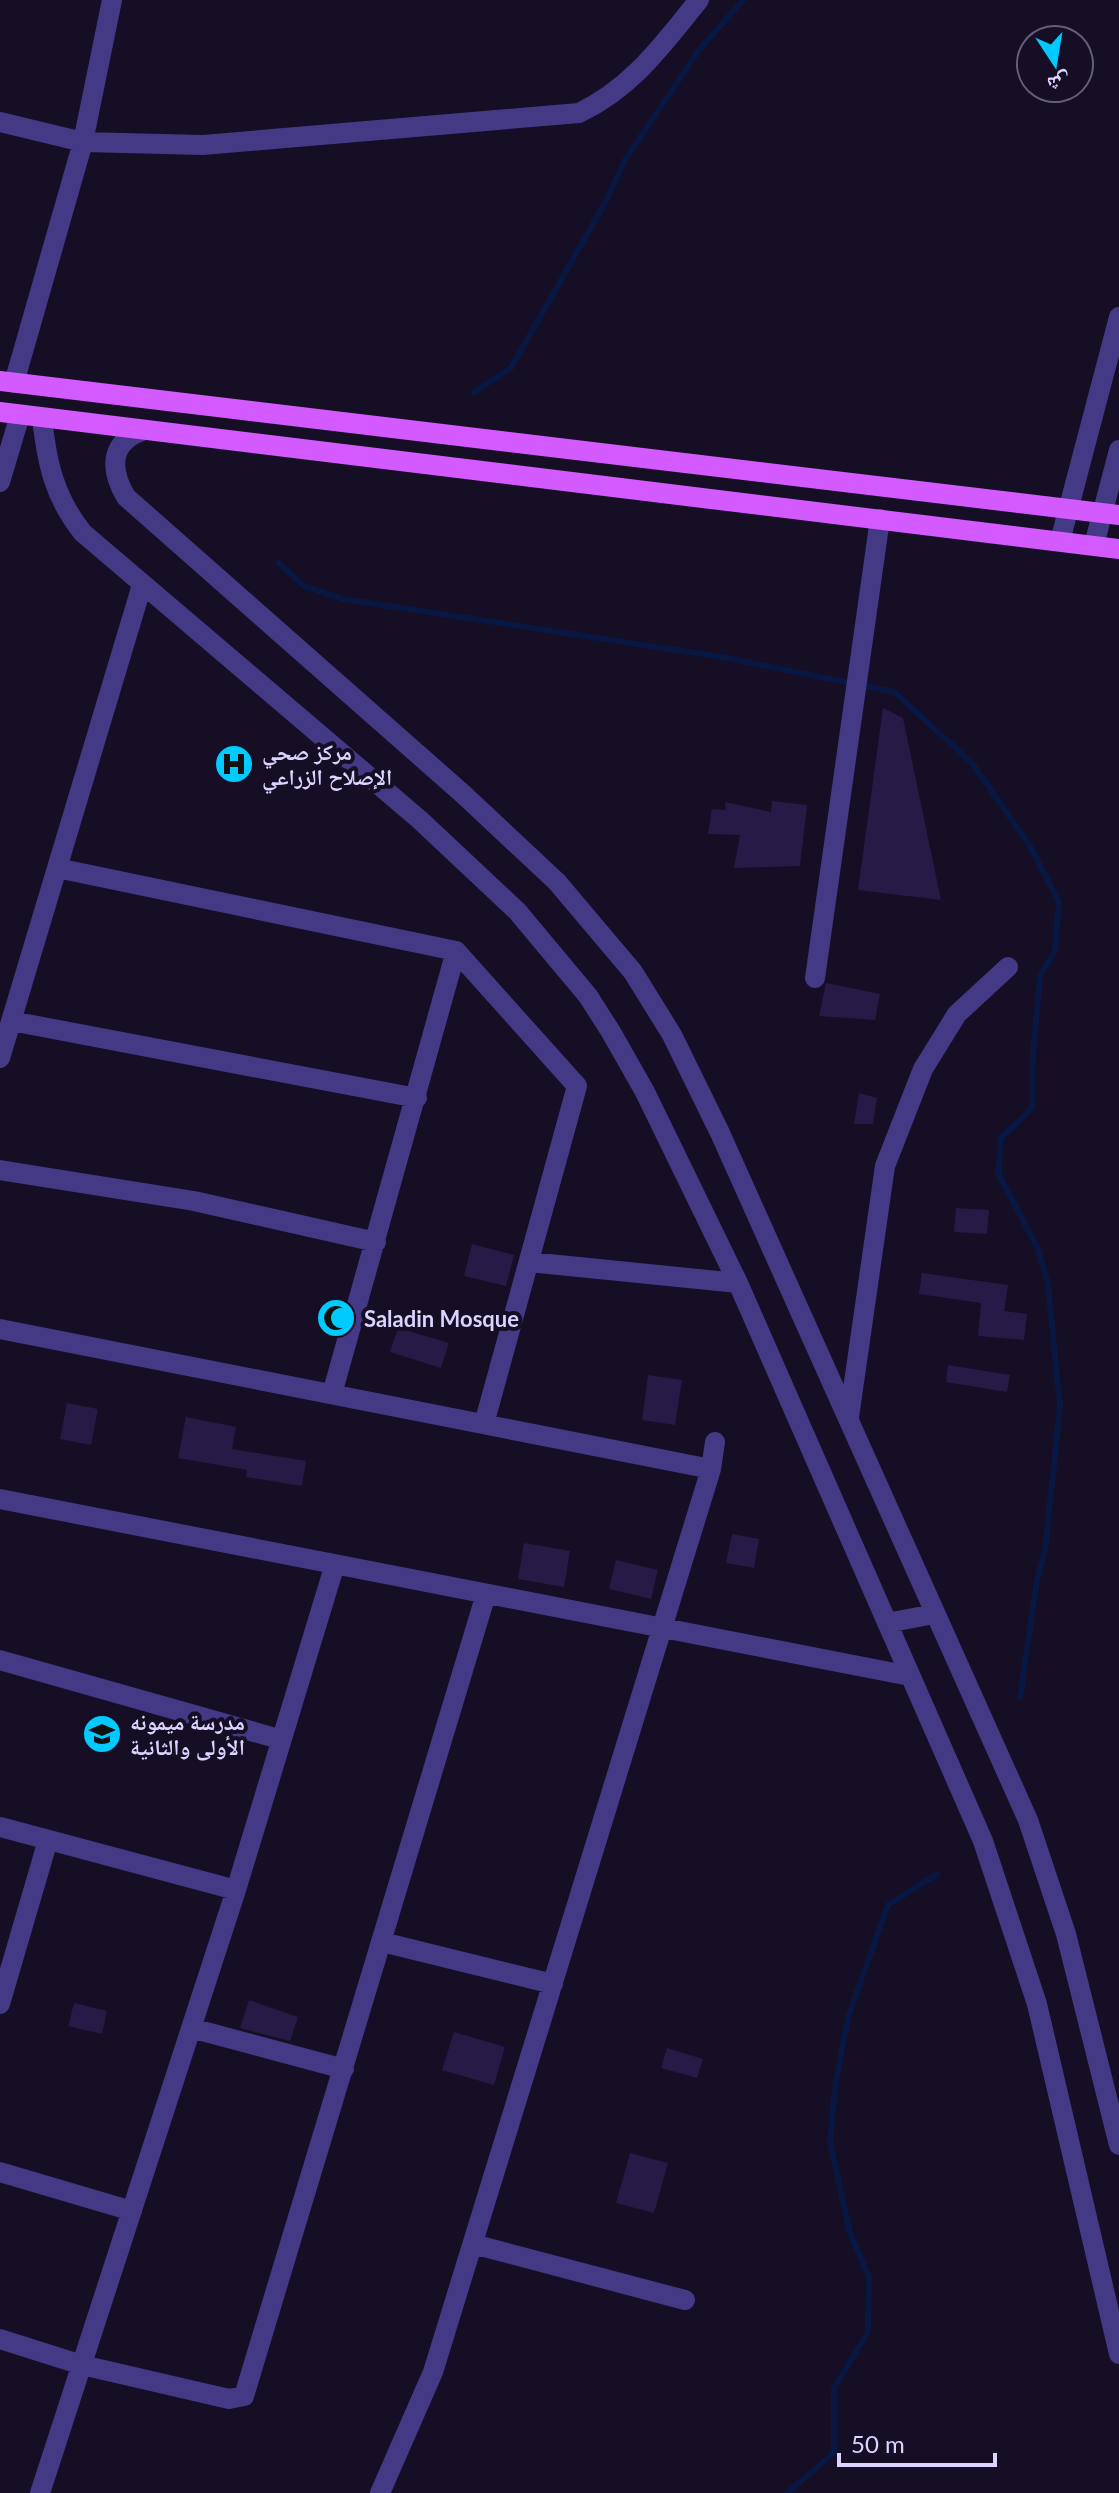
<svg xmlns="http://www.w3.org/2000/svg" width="1119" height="2493" viewBox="0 0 1119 2493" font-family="Lato,'Noto Naskh Arabic',sans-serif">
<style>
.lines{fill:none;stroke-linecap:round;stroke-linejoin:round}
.stream{stroke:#091843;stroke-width:6}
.building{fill:#281a46}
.minor{stroke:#443985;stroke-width:20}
.major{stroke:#d25aff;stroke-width:20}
.labels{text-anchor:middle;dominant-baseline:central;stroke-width:8;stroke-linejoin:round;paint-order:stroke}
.poi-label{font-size:22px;font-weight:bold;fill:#dcd3ff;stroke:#150e25;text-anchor:start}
</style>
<rect width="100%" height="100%" fill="#150e25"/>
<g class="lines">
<path class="stream" d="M474,392l37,-24 95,-167 19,-41 74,-110 44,-50
M279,563l25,23 39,13 379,58 172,35 78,71 58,83 29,56 -4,49 -15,24 -8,94v39l-31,30 -3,35 39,74 11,37 12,122 -15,145 -8,29 -17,117
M787,2493l47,-40v-65l34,-56 1,-55 -19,-44 -20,-91 6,-62 13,-66 39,-109 49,-31"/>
</g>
<path class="building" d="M883,708l20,10 38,182 -83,-10z
M772,801l35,4 -7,61 -66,2 6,-33 -32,-1 4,-25 14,1 -1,-8 46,10z
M826,983l54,11 -5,26 -56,-4z
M859,1093l18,5 -4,26h-19z
M956,1208l33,2 -2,24 -33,-2z
M472,1244l42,11 -8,31 -42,-10z
M922,1273l86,12 -4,26 23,3 -3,26 -46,-4 3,-33 -62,-9z
M398,1328l51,15 -8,25 -51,-16z
M948,1365l62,10 -3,17 -61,-10z
M648,1375l34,5 -7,45 -33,-5z
M67,1403l31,6 -7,36 -31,-6z
M186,1417l50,10 -4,22 74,12 -4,25 -56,-9 1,-7 -69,-12z
M732,1534l27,5 -5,29 -28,-5z
M524,1543l46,8 -6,36 -46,-8z
M616,1560l42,10 -7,29 -42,-10z
M249,2000l49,17 -8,24 -50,-13z
M74,2003l33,8 -5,23 -34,-8z
M454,2032l51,15 -11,38 -52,-15z
M667,2048l36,11 -6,19 -36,-10z
M630,2153l38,10 -14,50 -38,-10z"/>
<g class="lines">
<path class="minor" d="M0,122l83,20 120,3 376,-32c54,-26 83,-68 120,-113
M14,383l69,-241 29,-142
M42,418c5,45 12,79 41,115l337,287 97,91 71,85 23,36 34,60 93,191 245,558 54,163 82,350
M145,430c-35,11 -36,38 -19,67l337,297 94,88 76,90 39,63 48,98 308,687 38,114 53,211
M0,482l20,-67
M1060,541l59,-224
M1094,545l25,-95
M57,868l399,83 121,135 -93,338
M815,978l65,-459
M11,1021l406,77
M0,1058l142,-473
M0,1170l194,31 182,41
M529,1262l209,21
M0,1329l711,140
M332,1394l124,-443
M849,1417l36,-251 38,-97 34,-55 51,-47
M0,1499l910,177
M887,1623l47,-9
M0,1660l279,79
M0,1827l236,63
M382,1942l171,42
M0,2004l48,-164
M191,2028l153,41
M0,2172l132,39
M473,2244l212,56
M0,2339l82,26 147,34 15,-3 242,-802
M40,2493l196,-603 99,-326
M380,2493l53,-121 278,-903 4,-27"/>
<path class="major" d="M0,381l1119,134
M0,412l1119,137"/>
</g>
<defs>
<g id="hospital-disc" transform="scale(2)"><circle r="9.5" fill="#00cafe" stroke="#150e25"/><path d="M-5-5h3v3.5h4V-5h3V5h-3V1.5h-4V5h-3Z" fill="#111"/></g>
<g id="mosque-disc" transform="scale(2)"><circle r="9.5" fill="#00cafe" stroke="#150e25"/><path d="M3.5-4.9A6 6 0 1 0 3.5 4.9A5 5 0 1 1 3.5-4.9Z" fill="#111"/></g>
<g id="school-disc" transform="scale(2)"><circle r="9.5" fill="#00cafe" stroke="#150e25"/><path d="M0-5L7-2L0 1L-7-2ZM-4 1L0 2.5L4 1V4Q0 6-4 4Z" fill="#111"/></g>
</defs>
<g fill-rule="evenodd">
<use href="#hospital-disc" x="234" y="764"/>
<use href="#mosque-disc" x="336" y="1318"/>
<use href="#school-disc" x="102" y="1734"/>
</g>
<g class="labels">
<g class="poi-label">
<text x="262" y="751">مركز صحي<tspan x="262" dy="25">الإصلاح الزراعي</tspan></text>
<text x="364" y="1318">Saladin Mosque</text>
<text x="130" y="1721">مدرسة ميمونه<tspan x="130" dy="25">الأولى والثانية</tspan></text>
</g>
</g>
<g transform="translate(1055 64) rotate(168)"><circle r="38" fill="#150e25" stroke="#655d7c" stroke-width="2"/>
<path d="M0-6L14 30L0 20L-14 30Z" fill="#00cafe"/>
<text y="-12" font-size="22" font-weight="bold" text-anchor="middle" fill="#dcd3ff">ش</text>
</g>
<path d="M839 2453v12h156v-12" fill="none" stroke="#dcd3ff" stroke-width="4"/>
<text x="851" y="2453" font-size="24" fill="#dcd3ff" stroke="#150e25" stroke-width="6" paint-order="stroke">50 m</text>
</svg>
